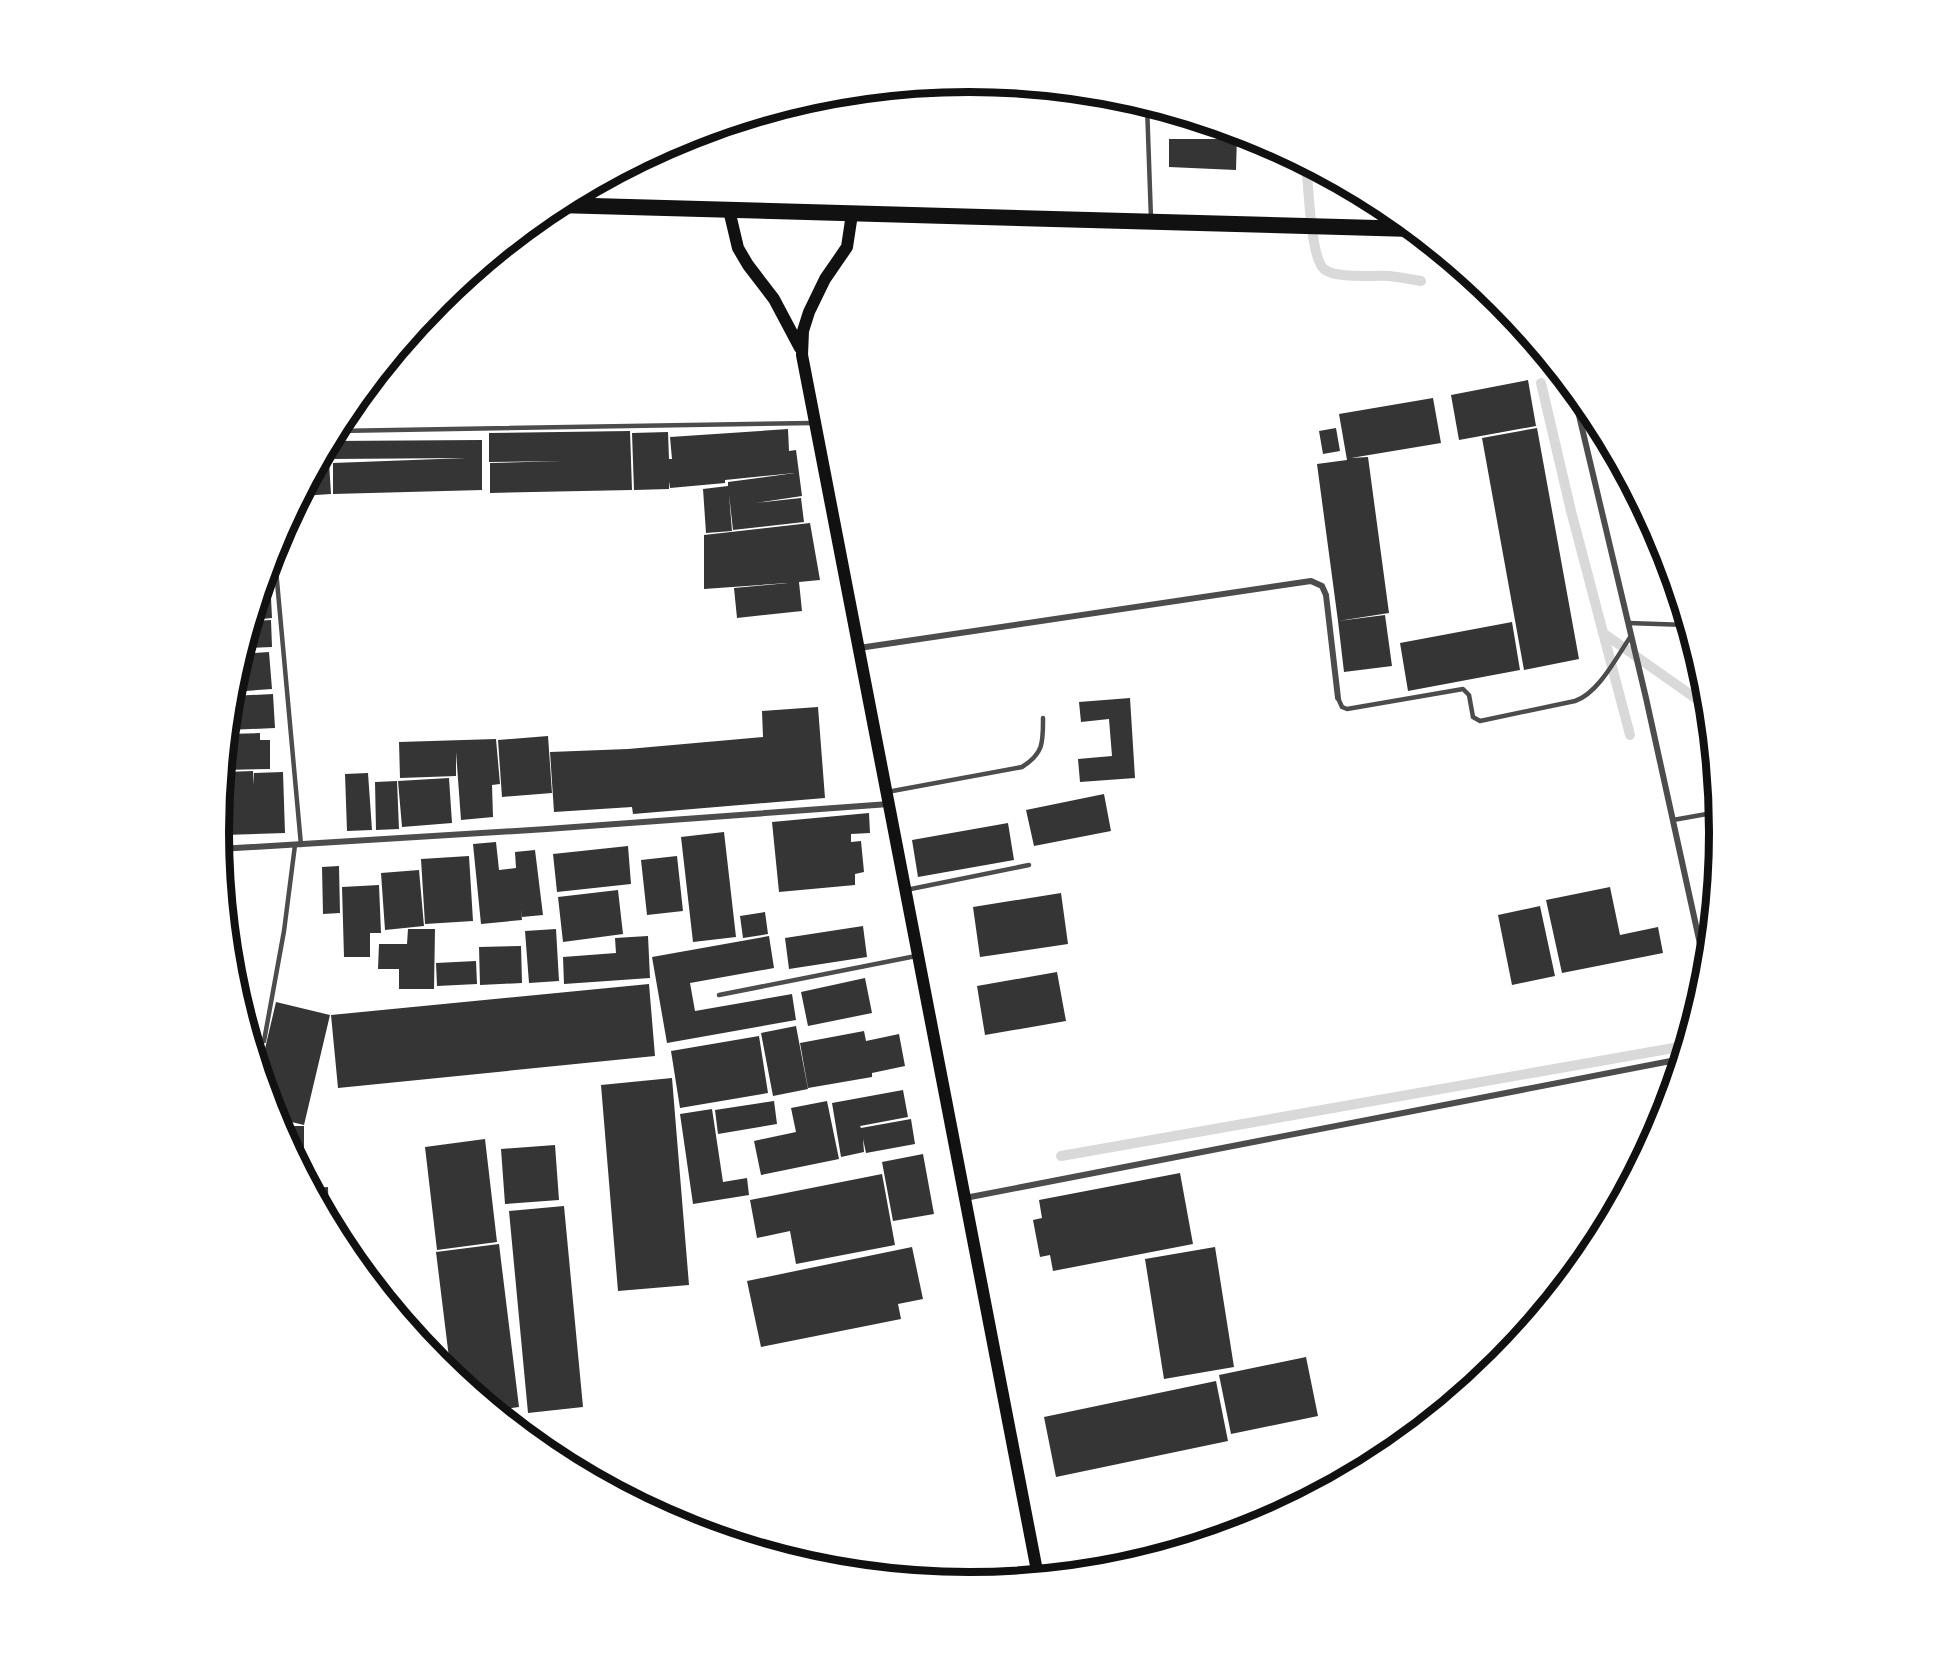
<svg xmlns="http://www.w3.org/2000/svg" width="1938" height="1664" viewBox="0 0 1938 1664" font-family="'Times New Roman',serif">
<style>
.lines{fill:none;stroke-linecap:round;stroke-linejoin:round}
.stream{stroke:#d9d9d9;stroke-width:10}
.building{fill:#353535}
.service{stroke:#4c4c4c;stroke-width:4.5}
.minor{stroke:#4c4c4c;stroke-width:6}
.secondary{stroke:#111;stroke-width:12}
.trunk{stroke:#111;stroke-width:16}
.rim{fill:none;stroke:#111;stroke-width:8}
</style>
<rect width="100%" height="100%" fill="#fff"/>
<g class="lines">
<path class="stream" d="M1306,165c3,20 4,92 18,104 11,10 50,6 65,7 10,1 21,3 32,5
M1541,383l30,128 59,224
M1603,633l105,74
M1061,1156l624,-110"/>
</g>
<path class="building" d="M1217,134l20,1 -1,35 -67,-3v-28h48z
M1528,380l8,46 -77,14 -8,-45z
M1433,398l8,45 -90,15 17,-1 21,156 -51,8 -21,-157 30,-4 -8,-46z
M1336,428l4,23 -17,3 -4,-23z
M1537,428l42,231 -55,11 -42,-232z
M788,429l1,22 7,-1 6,46 -47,7 46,-5 3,24 -71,8 -4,-36 3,37 -26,2 -3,-44 25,-3v-4l67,-9 -70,7v3l-55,5 -1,-7v8l-35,1 -2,-57 36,-1 1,27h3l-2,-22z
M630,431l2,59 -142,3v-30l74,-2 -75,1v-29z
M482,440v50l-149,4v-31l133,-5 -135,1v-18z
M328,446l3,48 -30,2z
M810,523l10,57 -21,2 3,29 -65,7 -3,-30 54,-5 -84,6v-54z
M265,578h5l2,40 -20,2z
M1385,615l7,51 -48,6 -6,-51z
M271,620l1,27 -28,1 8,-27z
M1512,622l8,48 -112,21 -8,-48z
M269,652l3,37 -40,3 10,-38z
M273,694l2,34 -47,2 3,-34z
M1130,698l5,80 -55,4 -2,-23 34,-3 -3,-37 -28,3 -2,-20z
M818,707l7,91 -192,16 -1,-7 -78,5 -4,-60 78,-3 135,-12 -1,-26z
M260,733v7h10v29l-46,1 4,-36z
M548,736l4,57 -50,4 -4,-57z
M496,739l4,45 -8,1 1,32 -32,3 -5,-68v24l-56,2 -1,-36z
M253,771l1,14v-12l29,-1 2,61 -61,2 -2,-47 2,-16z
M368,773l4,57 -25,1 -2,-57z
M449,778l3,45 -50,4 -4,-46z
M397,781l2,48 -23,1 -1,-48z
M1104,794l7,37 -77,15 -8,-36z
M869,813l1,20 -19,1v8l10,-1 3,31 -9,2v11l-76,7 -7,-70z
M1008,823l6,37 -96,17 -6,-37z
M724,832l12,105 -43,5 -12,-105z
M496,842l3,28 17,-2 -1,-16 20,-2 8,65 -21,2 -1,-8 1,11 -41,4 -8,-80z
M628,846l3,38 -74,8 -4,-38z
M469,856l4,65 -48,3 -4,-65z
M677,856l6,55 -36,4 -6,-55z
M339,866l1,47 -17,1 -1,-47z
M419,870l5,56 -39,4 -4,-57z
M379,885l2,48h-11v24h-26l-2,-70z
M1610,887l10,48 38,-8 5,26 -101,20 -16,-73z
M618,890l5,44 -60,8 -5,-45z
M1061,893l7,51 -88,13 -7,-50z
M225,901h5l-1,32h-1z
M1540,906l15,70 -43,9 -14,-70z
M765,912l3,22 -25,4 -3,-22z
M863,926l4,31 -78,12 -4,-31z
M408,929h27l-1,60h-35v-20h-21l1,-25h28z
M556,929l3,52 -30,2 -4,-52z
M648,936l2,42 -86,6 -1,-27 53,-4 -1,-15z
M769,936l5,32 -84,15 5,28 97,-17 4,26 -129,23 -15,-86z
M521,946l1,37 -42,2 -1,-38z
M476,961l1,23 -40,2 -1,-23z
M1057,972l9,49 -81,14 -8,-49z
M865,978l7,35 -64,13 -7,-34z
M649,984l6,72 -317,32 -7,-73z
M276,1002l54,13 -26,110 -29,-7 -15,-48z
M796,1026l12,63 -35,7 -12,-63z
M864,1031l2,10 33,-7 6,32 -33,7v4l-64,11 -8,-45z
M759,1036l9,57 -88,15 -9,-57z
M672,1078l17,207 -71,6 -17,-206z
M903,1090l5,27 -48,9 1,2 50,-9 4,25 -49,9 -3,-14 1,13 -23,5 -9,-54z
M774,1101l3,23 -59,10 -3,-24z
M827,1101l12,58 -78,16 -7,-34 42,-9 -5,-24z
M712,1109l11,73 24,-4 2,17 -56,9 -13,-90z
M279,1126h25v48l-12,-23z
M485,1139l12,103 -60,8 -12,-103z
M555,1145l4,55 -54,4 -4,-55z
M923,1154l11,60 -41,7 -11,-59z
M1180,1173l13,71 -140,27 -3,-16 -10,2 -7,-37 9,-2 -3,-18z
M882,1174l13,71 -99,19 -6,-33 -33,7 -7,-38z
M328,1187l1,33 -17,-32z
M564,1206l19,201 -55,6 -19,-202z
M499,1244l20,163 -24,3 -44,-36 -15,-122z
M912,1247l11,52 -25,5 3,15 -140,28 -14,-66z
M1215,1247l19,120 -70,12 -19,-120z
M1306,1357l12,59 -87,18 -12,-59z
M1216,1381l12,60 -172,36 -12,-60z"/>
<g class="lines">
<path class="service" d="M1147,105l4,114
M336,431l477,-8
M274,548l27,297
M1628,623l59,2
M1338,698l4,9 5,2 116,-20 6,6 4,22 7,4 95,-20c24,-8 42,-45 56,-65
M887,792l135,-25c22,-14 21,-25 21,-49
M1673,820l45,-8
M906,890l123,-25
M719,995l197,-39
M264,1041l20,-110 11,-86"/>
<path class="minor" d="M1573,390l73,308 60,273
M859,648l452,-67 11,5 4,9 12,103
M220,849l327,-20 342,-25
M965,1198l716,-139
M787,1558h6"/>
<path class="secondary" d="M729,210l9,38 10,17 26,34 26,49
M852,214l-5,33 -22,32 -16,33 -6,19 -1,24 236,1221"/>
<path class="trunk" d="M557,205l855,24"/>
</g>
<path d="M0 0H1938V1664H0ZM229 832a740 740 0 1 1 1480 0a740 740 0 1 1-1480 0Z" fill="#fff" fill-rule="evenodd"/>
<path class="rim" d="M229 832a740 740 0 1 1 1480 0a740 740 0 1 1-1480 0Z"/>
</svg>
